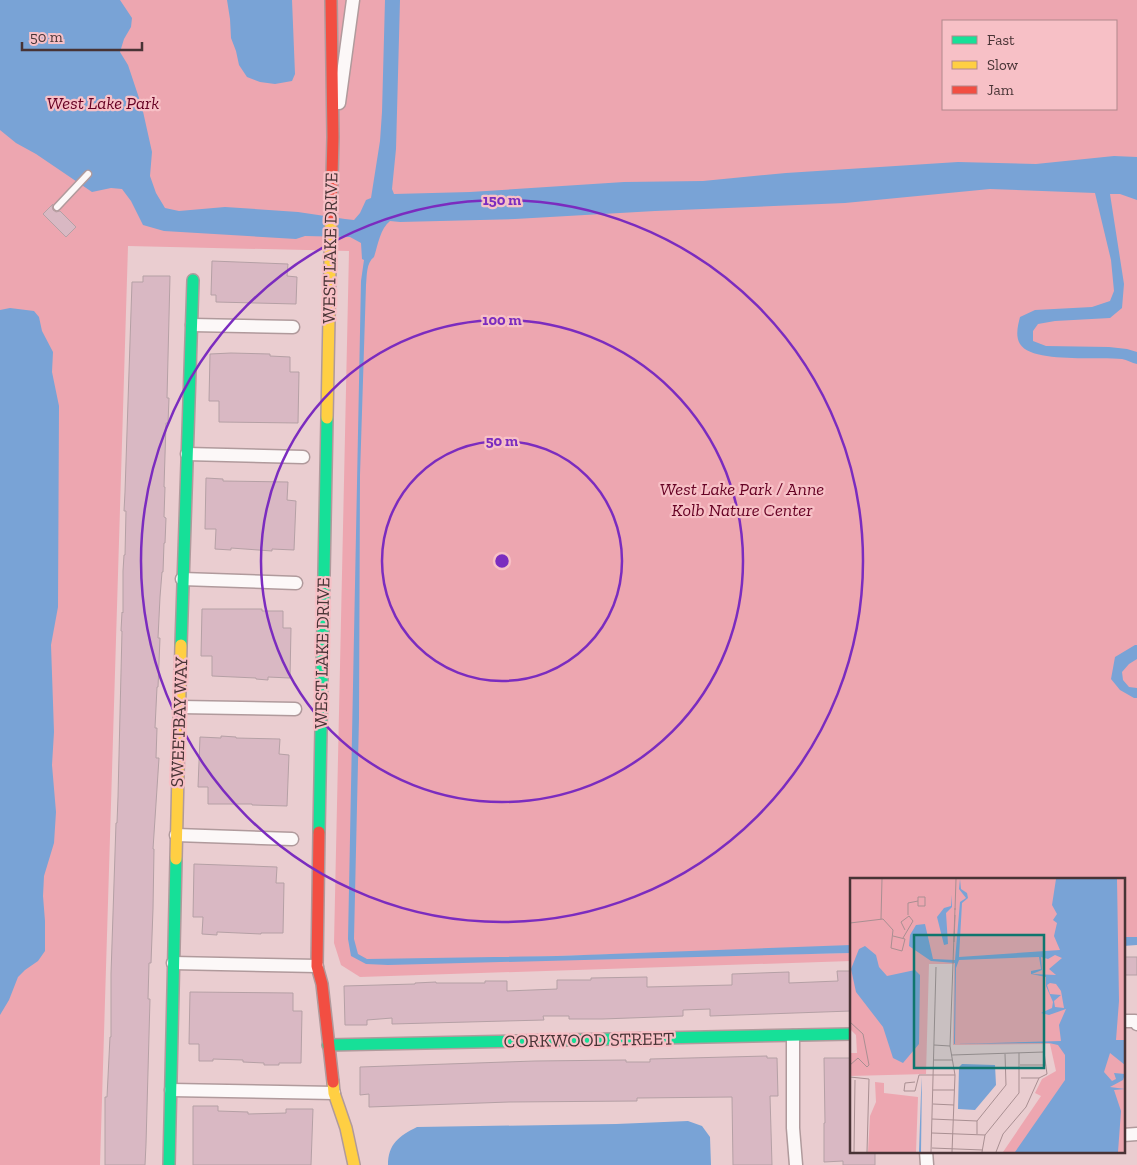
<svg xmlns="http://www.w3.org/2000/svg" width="1137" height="1165" viewBox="0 0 1137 1165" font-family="'Zilla Slab',serif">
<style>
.green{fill:#eda6b0;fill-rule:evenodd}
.water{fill:#79a3d6}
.building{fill:#d9b8c3;stroke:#b5a0a5}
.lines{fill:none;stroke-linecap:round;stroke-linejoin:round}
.lane-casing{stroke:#b09a9c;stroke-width:9}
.street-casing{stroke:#b09a9c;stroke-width:15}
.fast-casing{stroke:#b09a9c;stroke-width:14}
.slow-casing{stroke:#b09a9c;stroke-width:14}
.jam-casing{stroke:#b09a9c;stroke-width:14}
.lane{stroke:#fcf8f8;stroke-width:6}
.street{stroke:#fcf8f8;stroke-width:12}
.fast{stroke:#16e098;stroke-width:11}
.slow{stroke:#ffcf43;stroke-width:11}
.jam{stroke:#f24e42;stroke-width:11}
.ring{fill:none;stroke:#7b2cbf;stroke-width:2.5}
.labels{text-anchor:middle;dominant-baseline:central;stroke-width:4.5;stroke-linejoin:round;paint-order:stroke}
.park-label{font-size:18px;font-style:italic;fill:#660224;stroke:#f7c0c6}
.street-label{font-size:18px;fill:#483335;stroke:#f7c0c6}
.inset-road{fill:none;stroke:#a98f92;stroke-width:1}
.view{fill:#0f766e;fill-opacity:0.15;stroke:#0f766e;stroke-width:2.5}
.inset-edge{fill:none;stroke:#483335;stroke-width:2.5}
.centre{fill:#7b2cbf;stroke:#f7c0c6;stroke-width:2.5}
.ring-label{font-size:15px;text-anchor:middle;font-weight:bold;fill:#7b2cbf;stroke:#f7c0c6;stroke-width:4.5;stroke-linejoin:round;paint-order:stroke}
</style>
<rect width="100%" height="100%" fill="#eacdd0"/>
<path class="green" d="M0,0h1137v939h-14v-60h-272v68l-487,15 487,-9v8l-491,16 -19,-12 -7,-22 15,-692 -221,-5 -28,919h-100zM943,21h173v88h-173z"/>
<path class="water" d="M0,0h120l12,18 -1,9 -7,12 -4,13 8,13 14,42 10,45 -2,24 6,17 9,15 14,3 46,-4 73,5 47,7 9,1 6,-7 6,-13 5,-2 9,-57 2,-29 3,-112h15l-4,149 -4,40 2,5 76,-2 154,-10 79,-1 83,-8 172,-11 78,2 78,-8 23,1v43l-17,-6h-10l14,90 -2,24 -12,10 -55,3 -17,3 -5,7v10l13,5 63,1 18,2 10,3v12c-5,-1 -10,-4 -15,-5 -22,-3 -90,5 -102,-15 -5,-8 -2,-19 0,-27l15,-7 57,-3 18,-6 4,-10 -3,-31 -16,-67 -105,-4 -145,14 -190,8 -140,8 -115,3 -10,-1c-10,8 -12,24 -16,36 -8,6 -7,19 -8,28l-6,190 -1,243 -5,221 4,15 9,5 190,-3 294,-11v8l-463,12 -22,-1 -15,-8 -3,-17 13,-658 3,-21 -2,-1 -1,-16 -11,-6 -45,-1 -9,3 -132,-8 -21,-6 -12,-24 -9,-12 -11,-1 -19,4 -56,-38 -20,-11 -16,-13z
M227,0h65l3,74 -3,7 -17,3 -15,-2 -13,-5 -8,-12 -3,-14 -5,-13 -1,-19z
M10,308l24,3 5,6 3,14 11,21 -1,20 7,34 -1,201 -7,38 3,87 -2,33 4,47 -2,31 -10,33 -1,20 2,25v30l-7,10 -13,9 -7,7 -9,23 -9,15v-705z
M1135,645h2v14l-8,5 -7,8 1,8 6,7 8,1v10h-3l-14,-8 -9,-11 4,-22z
M1123,937h14v8l-14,1z
M688,1121l14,5 8,11 1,28h-323c0,-21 11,-29 29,-38l199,-3z"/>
<path class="building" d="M53,204l-1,2 1,4 3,2 4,-1 16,16 -10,10 -23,-23z
M212,261l76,3 -1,12 10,1 -1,27 -80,-2v-7h-5z
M143,276h27l-3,122h2l-1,25h-2l-2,64h1l-1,30 2,1 -1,25h-1l-1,29h-1l-2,25 -2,41h2l-2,49h-1l-2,41h2l-1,30h3l-6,91h1l-1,60 -2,54h-2l-1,36h2l-4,145 -1,21h-40v-68h2l3,-60h1v-63l5,-151h1l1,-26 4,-166h-1l1,-19 1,1v-42l1,-16h1l1,-44h-2l1,-19 7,-210h11z
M231,353l39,1v2l20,1v15h9l-1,51 -79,-1v-21h-10l1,-47z
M206,478l17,1v2l65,1 -1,18 9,1 -2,49 -22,-1v2l-41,-3v2l-16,-1 1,-20h-11z
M202,609h60v2h21v17h8l-1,50 -22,-1v3l-12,-1v-1l-44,-2v-20h-11z
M221,736l15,1v1l44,1 -1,15 10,1 -2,51 -35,-1v-1h-44v-17h-10l2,-50 21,1z
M194,864l83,3 -1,16h8l-1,50h-22v1l-44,-2v3l-15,-1 1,-17h-10z
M1123,957h14v18h-14z
M837,971h14v40l-141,5v-7l-27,1v6l-26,1 -55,2h-33v-3h-26l1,4 -152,4v-6l-25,2v5h-22l-1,-39 71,-2v-1l21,-1v1h49v-2h22v10l50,-2v-9h34v-2l56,-1v10l85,-2v-11l57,-2v11l49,-2z
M190,992l103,1v18h9l-1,52h-22v2h-15v-2l-21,-1v-2l-30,-1v2h-14v-17h-10z
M767,1056v2h10l1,38h-8l2,69h-39l-1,-68 -95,1v3l-128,1 -140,5v-13l-9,1v-28l175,-6 91,-1v2h24v-3z
M824,1058h27v93h24v14h-32v-4l-19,1v-39h1z
M193,1106h25v5l30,1v2l38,-1v-4h27l-2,56h-118z"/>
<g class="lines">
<g class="lane-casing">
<path id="lane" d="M57,207l31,-33"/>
</g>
<g class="street-casing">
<path id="street" d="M339,103l14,-103
M192,325l101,2
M187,454l116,3
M182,579l114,4
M180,707l115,2
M176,835l116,4
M173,963l144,3
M1123,1021h12l2,3
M793,1036v92l3,37
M171,1090l163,3
M1123,1135l14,-1
M926,1151l1,14"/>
</g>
<g class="fast-casing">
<path id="fast" d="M181,645l12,-365
M319,832l8,-414
M328,1045l523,-11
M169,1165l7,-306"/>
</g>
<g class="slow-casing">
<path id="slow" d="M327,418l4,-203
M176,859l5,-214
M333,1082l1,11 12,35 8,37"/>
</g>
<g class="jam-casing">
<path id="jam" d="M331,215l2,-78 -2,-137
M319,832l-2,134 5,18 11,98"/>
</g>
<use href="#lane" class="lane"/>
<use href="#street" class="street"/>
<use href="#fast" class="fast"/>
<use href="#slow" class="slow"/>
<use href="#jam" class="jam"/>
</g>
<g class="ring">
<circle cx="502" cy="561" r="120"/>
<circle cx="502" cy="561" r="241"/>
<circle cx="502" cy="561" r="361"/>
</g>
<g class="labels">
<g class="park-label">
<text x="103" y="103">West Lake Park</text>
<text x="742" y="489">West Lake Park / Anne<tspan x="742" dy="21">Kolb Nature Center</tspan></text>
</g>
<g class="street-label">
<text transform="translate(330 248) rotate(-89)">WEST LAKE DRIVE</text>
<text transform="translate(322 653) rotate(-89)">WEST LAKE DRIVE</text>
<text transform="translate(179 722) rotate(-88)">SWEETBAY WAY</text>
<text transform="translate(589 1040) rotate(-1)">CORKWOOD STREET</text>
</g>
</g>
<g transform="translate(850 878)">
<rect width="275" height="275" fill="#eacdd0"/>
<path d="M0,1h275v273h-122l38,-56 -6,-3 7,-14 14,-8 -6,-27 -97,1 1,-81h-25l-3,110 -76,2v-23h7l-1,-18 -6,-6zM25,204l9,1v10l34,4 -2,55h-48l2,-36 6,-14z" fill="#eda6b0"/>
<path d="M110,1l1,10 6,4 1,5 -6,5 -3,54 101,-7 -6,-14 3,-13 -4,-3 4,-6 -5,-9 4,-26h61l2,122 -3,39h9v25l-15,-12 -6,19 8,9 4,-2 -2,-6 11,1 -2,6 -13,7 15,2 -11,1 7,21 -3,41h-103l50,-72v-25l-7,-10 -9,-2 -95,1 1,-81 -24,-2 -22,-15 1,-11 6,-10 9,-1 8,35 22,1 5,-58 6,-4 -7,-9zM205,77l7,3 -13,11 7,6 -24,-1 10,-4 -1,-13 7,2zM189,79l2,12 -10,2v3l15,3v9l7,16 -1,6 -11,5 8,2 17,-6 -7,16 2,16 -106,3 1,-76 3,-8zM200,105l6,1 5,7 3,17 -9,-1 -1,-6 7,-6 -11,-1 -3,-9zM102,17v12l-6,6 2,31 -4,1 -7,-28 7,-9 7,-2zM15,68l11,9 3,12 8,9 28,-6 5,5 -1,69 -16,19 -10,-5 -10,-31 -27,-35 -5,-23 8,-20zM112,186l33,1 1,20 -21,25 -17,-1 1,-42zM72,199l-1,75h-2l2,-59z" fill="#79a3d6" fill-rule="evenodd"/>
<path class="inset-road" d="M68,19h7v9h-7zM105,32l1,-31M58,37v-12l10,-2M31,41l1,-40M0,45l33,-4 10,11 -2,18 11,3 3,-12 -12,-3M53,60l10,-17 -4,-5 -8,6 4,8M104,64l1,-27M0,144l13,12 6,31 -2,2 -9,-9 -8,7M84,167l16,1M102,177l92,-3 3,22 -8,4h-18M84,182h18M170,187h26M0,199l19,2 -2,73M65,204l-10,1 -1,8h11l4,-16h36M83,212h21M83,226l21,1M82,241l45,2M82,255l53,2M127,256v-13l29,-36 -1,-31M82,270l51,2M4,274l1,-72M81,274l5,-185M102,274l3,-77 -5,-29 5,-138M132,274l3,-17 34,-42v-40M146,274l7,-18 23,-27 13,-29"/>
<path class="view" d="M64,57h130v133h-130z"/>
<rect width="275" height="275" class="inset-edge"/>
</g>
<circle cx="502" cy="561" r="8" class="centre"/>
<g class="ring-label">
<text x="502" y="205">150 m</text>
<text x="502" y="325">100 m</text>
<text x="502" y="446">50 m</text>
</g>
<rect x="942" y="20" width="175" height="90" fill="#f7c0c6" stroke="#b1888c"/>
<rect x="952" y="36" width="25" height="8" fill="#16e098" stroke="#b1888c"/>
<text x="987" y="45" font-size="15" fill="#483335">Fast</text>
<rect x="952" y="61" width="25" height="8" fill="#ffcf43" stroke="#b1888c"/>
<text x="987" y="70" font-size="15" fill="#483335">Slow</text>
<rect x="952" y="86" width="25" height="8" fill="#f24e42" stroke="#b1888c"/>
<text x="987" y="95" font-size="15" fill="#483335">Jam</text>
<path d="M22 42v8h120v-8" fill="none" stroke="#483335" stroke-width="2.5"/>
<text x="30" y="42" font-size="15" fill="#483335" stroke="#f7c0c6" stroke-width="4" paint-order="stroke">50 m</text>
</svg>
